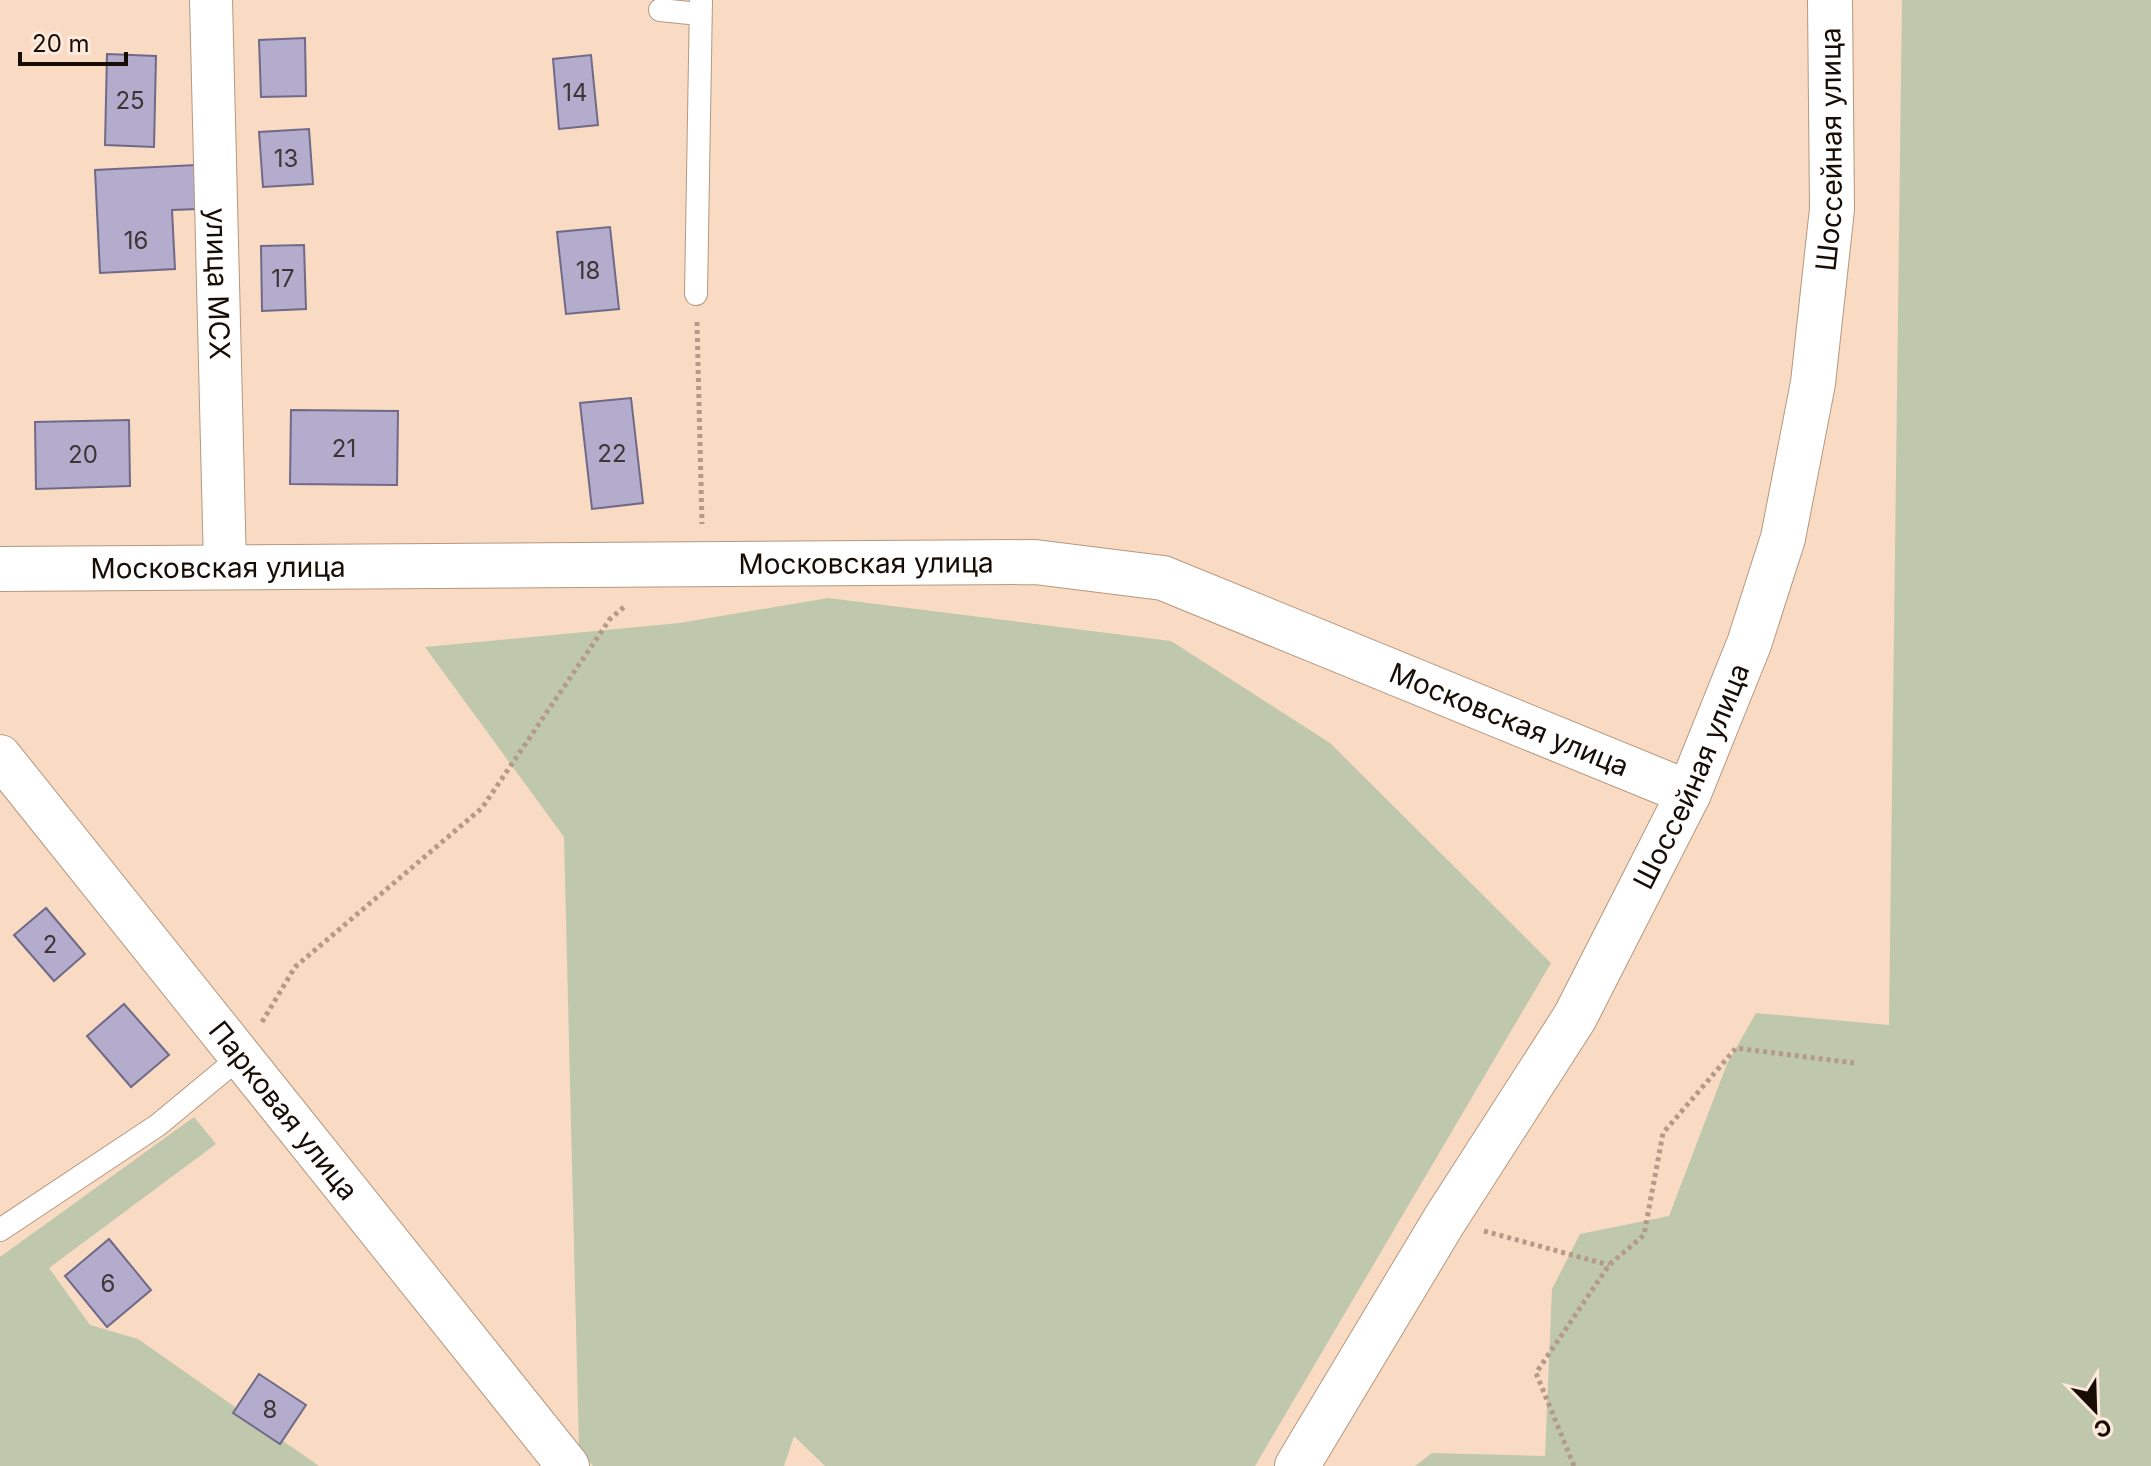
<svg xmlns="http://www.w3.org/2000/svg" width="2151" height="1466" viewBox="0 0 2151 1466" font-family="Inter,sans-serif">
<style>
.green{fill:#bfc8ad}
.building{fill:#b3accc;stroke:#706987;stroke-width:2}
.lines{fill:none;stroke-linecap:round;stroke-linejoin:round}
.lane-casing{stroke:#b49881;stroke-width:24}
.street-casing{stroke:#b49881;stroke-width:44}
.secondary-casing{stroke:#b49881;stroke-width:46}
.path{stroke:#b49b89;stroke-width:5;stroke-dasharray:4 4;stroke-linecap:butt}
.lane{stroke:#fff;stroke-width:22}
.street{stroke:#fff;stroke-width:42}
.secondary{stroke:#fff;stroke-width:44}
.labels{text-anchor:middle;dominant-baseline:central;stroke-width:7;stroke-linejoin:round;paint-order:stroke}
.number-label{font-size:24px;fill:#3e3537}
.street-label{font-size:28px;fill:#170d05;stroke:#fdeadc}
</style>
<rect width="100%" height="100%" fill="#f9dac3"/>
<path class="green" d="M1902,0h249v1466h-736l17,-13 113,3 7,-167 28,-55 89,-18 58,-152 29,-51 133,12z
M828,598l343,43 159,102 221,220 -296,503h-430l-31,-30 -10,30h-191l-14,-17 -15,-612 -139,-190 255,-24z
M194,1117l22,27 -167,124 41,57 48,14 181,127h-319v-209z"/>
<path class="building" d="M305,38l1,58 -45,1 -2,-57z
M107,54l49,2 -2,91 -49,-2z
M591,55l7,70 -39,4 -6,-70z
M309,129l4,55 -50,3 -4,-55z
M196,165l2,44 -26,1 3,59 -75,4 -5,-103z
M610,227l9,82 -53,5 -9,-82z
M304,245l2,64 -44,2 -1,-65z
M631,398l12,105 -51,6 -12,-106z
M291,410l107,1 -1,74 -107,-1z
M129,420l1,66 -94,3 -1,-67z
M46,908l39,46 -31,27 -40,-46z
M124,1004l45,51 -38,32 -44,-51z
M109,1239l42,51 -44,37 -42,-51z
M259,1374l47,31 -26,39 -47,-31z"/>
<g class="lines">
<g class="lane-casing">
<path id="lane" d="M660,10l39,4
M696,294l5,-294
M0,1230l158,-105 82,-68"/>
</g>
<g class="street-casing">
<g id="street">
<path id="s1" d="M211,0l14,566"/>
<path id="s2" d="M0,756l568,710"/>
</g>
</g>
<g class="secondary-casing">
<g id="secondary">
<path id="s3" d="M0,569l1035,-7 128,16 526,215"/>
<path id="s4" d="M1297,1466l147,-245 131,-204 114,-224 60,-149 34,-106 30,-155 19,-174 -2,-209"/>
</g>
</g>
<path class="path" d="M697,322l5,202
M262,1022l33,-55 187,-159 128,-189 15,-13
M1484,1231l125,34
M1574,1466l-38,-93 73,-108 35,-30 19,-102 73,-85 118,15"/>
<use href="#lane" class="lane"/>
<use href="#street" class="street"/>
<use href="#secondary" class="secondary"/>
</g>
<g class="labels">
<g class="number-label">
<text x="575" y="92">14</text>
<text x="130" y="100">25</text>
<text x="286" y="158">13</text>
<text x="136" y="240">16</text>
<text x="588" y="270">18</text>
<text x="283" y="278">17</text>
<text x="344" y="448">21</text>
<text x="612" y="453">22</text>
<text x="83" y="454">20</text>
<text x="50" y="944">2</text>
<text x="108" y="1283">6</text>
<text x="270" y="1409">8</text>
</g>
<g class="street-label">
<text stroke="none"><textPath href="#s4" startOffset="1444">Шоссейная улица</textPath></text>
<text stroke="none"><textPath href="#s1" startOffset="284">улица МСХ</textPath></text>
<text stroke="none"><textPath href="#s3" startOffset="866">Московская улица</textPath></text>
<text stroke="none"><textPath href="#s3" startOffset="218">Московская улица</textPath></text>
<text stroke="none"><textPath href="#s3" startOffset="1538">Московская улица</textPath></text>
<text stroke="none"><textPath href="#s4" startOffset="796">Шоссейная улица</textPath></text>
<text stroke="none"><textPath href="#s2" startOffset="454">Парковая улица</textPath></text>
</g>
</g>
<g transform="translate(2095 1410) rotate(157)" stroke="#fdeadc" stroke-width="6" paint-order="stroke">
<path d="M0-6L14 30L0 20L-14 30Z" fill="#170d05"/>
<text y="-12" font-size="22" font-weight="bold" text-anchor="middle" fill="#170d05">С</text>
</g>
<path d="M20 52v12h106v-12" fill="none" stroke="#170d05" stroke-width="4"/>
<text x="32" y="52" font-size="24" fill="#170d05" stroke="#fdeadc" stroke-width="6" paint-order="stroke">20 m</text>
</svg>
